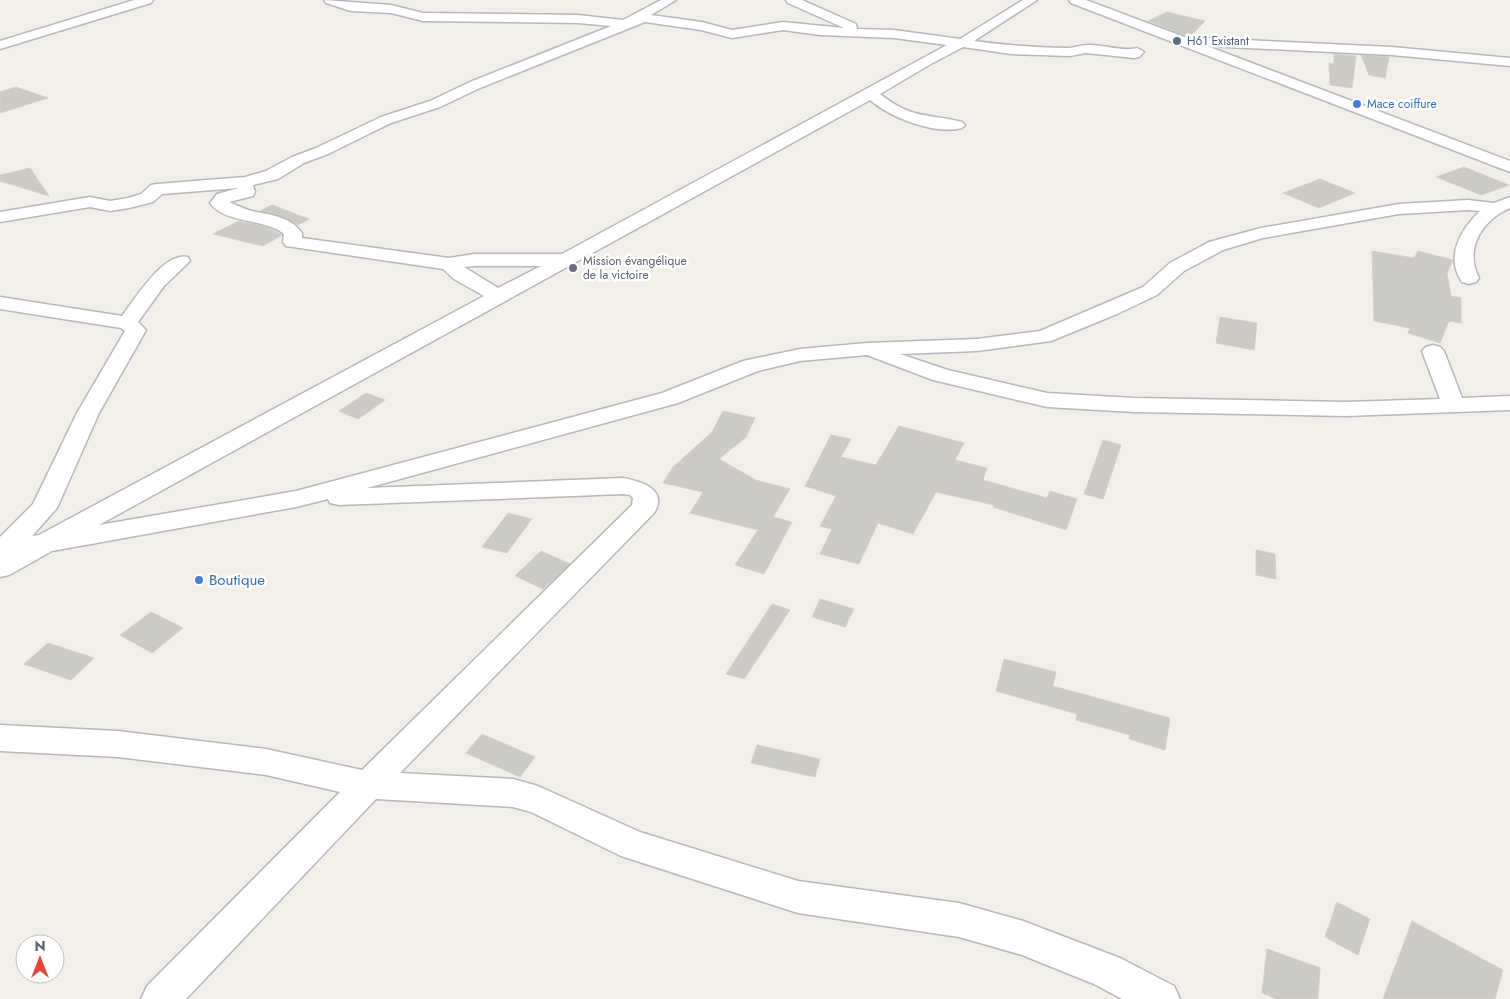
<svg xmlns="http://www.w3.org/2000/svg" width="1510" height="999" viewBox="0 0 1510 999" font-family="Jost,sans-serif">
<style>
.building{fill:#cccac5;stroke:#d6d1c6}
.lines{fill:none;stroke-linecap:round;stroke-linejoin:round}
.street-casing{stroke:#b5b8bc;stroke-width:3}
.street{fill:#fff;fill-rule:evenodd}
.service-dot{fill:#5c6f8a;stroke:#fff;stroke-width:2}
.shop-dot{fill:#3f7fe0;stroke:#fff;stroke-width:2}
.worship-dot{fill:#6b7280;stroke:#fff;stroke-width:2}
.labels{text-anchor:middle;dominant-baseline:central;stroke-width:5;stroke-linejoin:round;paint-order:stroke}
.far-service-label{font-size:12px;fill:#4e5e75;stroke:#fff;text-anchor:start}
.far-shop-label{font-size:12px;fill:#366cbe;stroke:#fff;text-anchor:start}
.far-worship-label{font-size:12px;fill:#5b616d;stroke:#fff;text-anchor:start}
.shop-label{font-size:15px;fill:#366cbe;stroke:#fff;text-anchor:start}
</style>
<rect width="100%" height="100%" fill="#f1efe8"/>
<path class="building" d="M1167,12l38,9 -15,16 -42,-16z
M1334,54l22,2 -4,32 -22,-3 -1,-22 5,1z
M1361,55l28,2 -4,21 -16,-3z
M16,87l32,11 -48,15v-21z
M1464,167l45,18 -28,10 -45,-18z
M30,168l19,28 -49,-15v-6z
M1320,179l35,14 -36,15 -36,-15z
M272,205l37,14 -11,6 -12,-7 -26,-7z
M239,221l27,6 16,8 -19,11 -50,-12z
M1372,251l42,7 4,-7 35,9 -6,13 4,23 10,2v25l-12,-2 -9,22 -32,-10 2,-5 -36,-7z
M1220,317l37,6 -3,27 -38,-7z
M366,393l19,7 -27,19 -19,-8z
M723,411l32,7 -9,19 -27,22 37,21 34,9 -17,28 19,5 -28,52 -29,-9 23,-35 -68,-17 13,-21 -40,-9 10,-16 39,-35z
M899,426l65,17 -9,17 32,8 -4,12 64,18 3,-7 27,8 -11,31 -73,-23 1,-2 -58,-13 -23,42 -35,-11 -19,41 -39,-10 12,-25 -12,-3 16,-30 -31,-10 26,-51 20,4 -10,18 35,8z
M1103,440l18,5 -18,54 -19,-5z
M508,513l24,6 -25,34 -25,-6z
M1256,550l19,4 1,25 -20,-4z
M541,551l29,13 -27,25 -28,-13z
M820,599l34,10 -9,18 -33,-10z
M772,604l18,6 -46,69 -18,-5z
M151,612l32,16 -31,25 -32,-18z
M48,643l46,15 -23,22 -47,-16z
M1004,659l52,13 -3,14 117,32 -5,32 -36,-11 1,-4 -54,-15 1,-6 -81,-23z
M482,734l53,23 -15,20 -54,-24z
M757,745l63,14 -5,18 -64,-14z
M1337,902l33,17 -12,36 -33,-18z
M1412,921l91,49 -8,29h-112z
M1267,949l53,19 -2,31h-41l-15,-6z"/>
<g class="lines">
<g class="street-casing">
<path id="street" d="M134,0h19l-2,3 -151,46v-8z
M324,0l67,5 32,8 155,2 45,5 38,-20h15l-25,15 51,7 30,8 51,-8 61,6 -56,-25 -2,-3h16l54,24 1,5 37,1 66,9 63,-39h14l-63,41c31,4 62,7 94,7 6,0 12,-3 19,-3 16,-1 35,7 50,3l7,4 -5,5 -5,1 -48,-5 -16,3 -59,-2 -48,-7 -34,18 -49,29c33,26 47,19 82,28l3,3 -3,3c-27,7 -71,-10 -92,-28l-771,425 197,-34 366,-98 81,-32 57,-12 67,-6 110,-4 63,-8 103,-44 27,-24 39,-21 52,-14 138,-24 69,-4 26,3 16,-6v11c-28,12 -46,41 -31,70l-3,4 -7,2 -7,-2c-17,-25 -2,-52 18,-71l-12,-1 -69,4 -136,24 -40,12 -39,21 -27,24 -40,19 -66,27 -74,10 -77,3 48,16 99,23 87,5 212,4 94,-3 -18,-48 4,-4 7,-2 7,2 4,4 18,47 48,-2v14l-164,6 -212,-4 -87,-5 -114,-27 -66,-25 -67,6 -42,10 -80,32 -311,85 256,-10c17,3 46,11 31,35l-254,260 113,6 25,7 102,46 158,49 161,22 64,18 97,37 54,28 6,13h-58l-28,-15 -72,-29 -63,-18 -161,-24 -177,-57 -90,-44 -18,-5 -137,-8 -190,200h-45l6,-13 193,-194 -74,-17 -148,-18 -118,-6v-26l118,6 148,18 96,21 270,-265 1,-7 -3,-3 -7,-1 -284,11 -9,-2 -2,-4 -32,8 -244,44 -43,24 -9,2v-40l33,-33 44,-91 48,-82 -4,-3 -121,-19v-12l122,19c13,-17 42,-65 66,-59l2,4 -26,25 -26,36 8,8 -47,83 -42,95 -25,28 7,-1 445,-239 -30,-17 -11,-10 -157,-23 -3,-4 1,-8c-19,-16 -59,-10 -74,-31l7,-9 22,-6 -77,6 -9,8 -24,6 -19,3 -20,-4 -90,15v-10l90,-15 20,4 18,-3 13,-4 10,-9 6,-1 88,-7 21,-6 26,-14 24,-9 65,-31 49,-16 40,-19 141,-56 -33,-3 -155,-2 -32,-8 -40,-2 -25,-8zM645,22l56,8 31,8 51,-8 37,5 74,3 53,7 -385,209h-88l-25,4 -147,-20v-5c-12,-17 -32,-18 -50,-22 -8,-2 -15,-6 -23,-9l24,-6 2,-4 -2,-7 25,-6 26,-16 24,-9 63,-31 49,-16 40,-19zM474,266h67l-43,22 -34,-21z
M1069,0h17l109,41 6,-3 191,9 118,11v8l-118,-11 -185,-9 303,115v11l-439,-169z"/>
</g>
<use href="#street" class="street"/>
</g>
<circle class="service-dot" cx="1177" cy="41" r="5"/>
<g class="shop-dot">
<circle cx="1357" cy="104" r="5"/>
<circle cx="199" cy="580" r="5"/>
</g>
<circle class="worship-dot" cx="573" cy="268" r="5"/>
<g class="labels">
<g class="far-service-label">
<text x="1187" y="41">H61 Existant</text>
</g>
<g class="far-shop-label">
<text x="1367" y="104">Mace coiffure</text>
</g>
<g class="far-worship-label">
<text x="583" y="261">Mission évangélique<tspan x="583" dy="14">de la victoire</tspan></text>
</g>
<g class="shop-label">
<text x="209" y="580">Boutique</text>
</g>
</g>
<g transform="translate(40 959)"><circle r="24" fill="#ffffff" stroke="#bfc1c3"/>
<path d="M0-4L9 19L0 12L-9 19Z" fill="#ea4335"/>
<text y="-8" font-size="14" font-weight="bold" text-anchor="middle" fill="#5f6368">N</text>
</g>
</svg>
